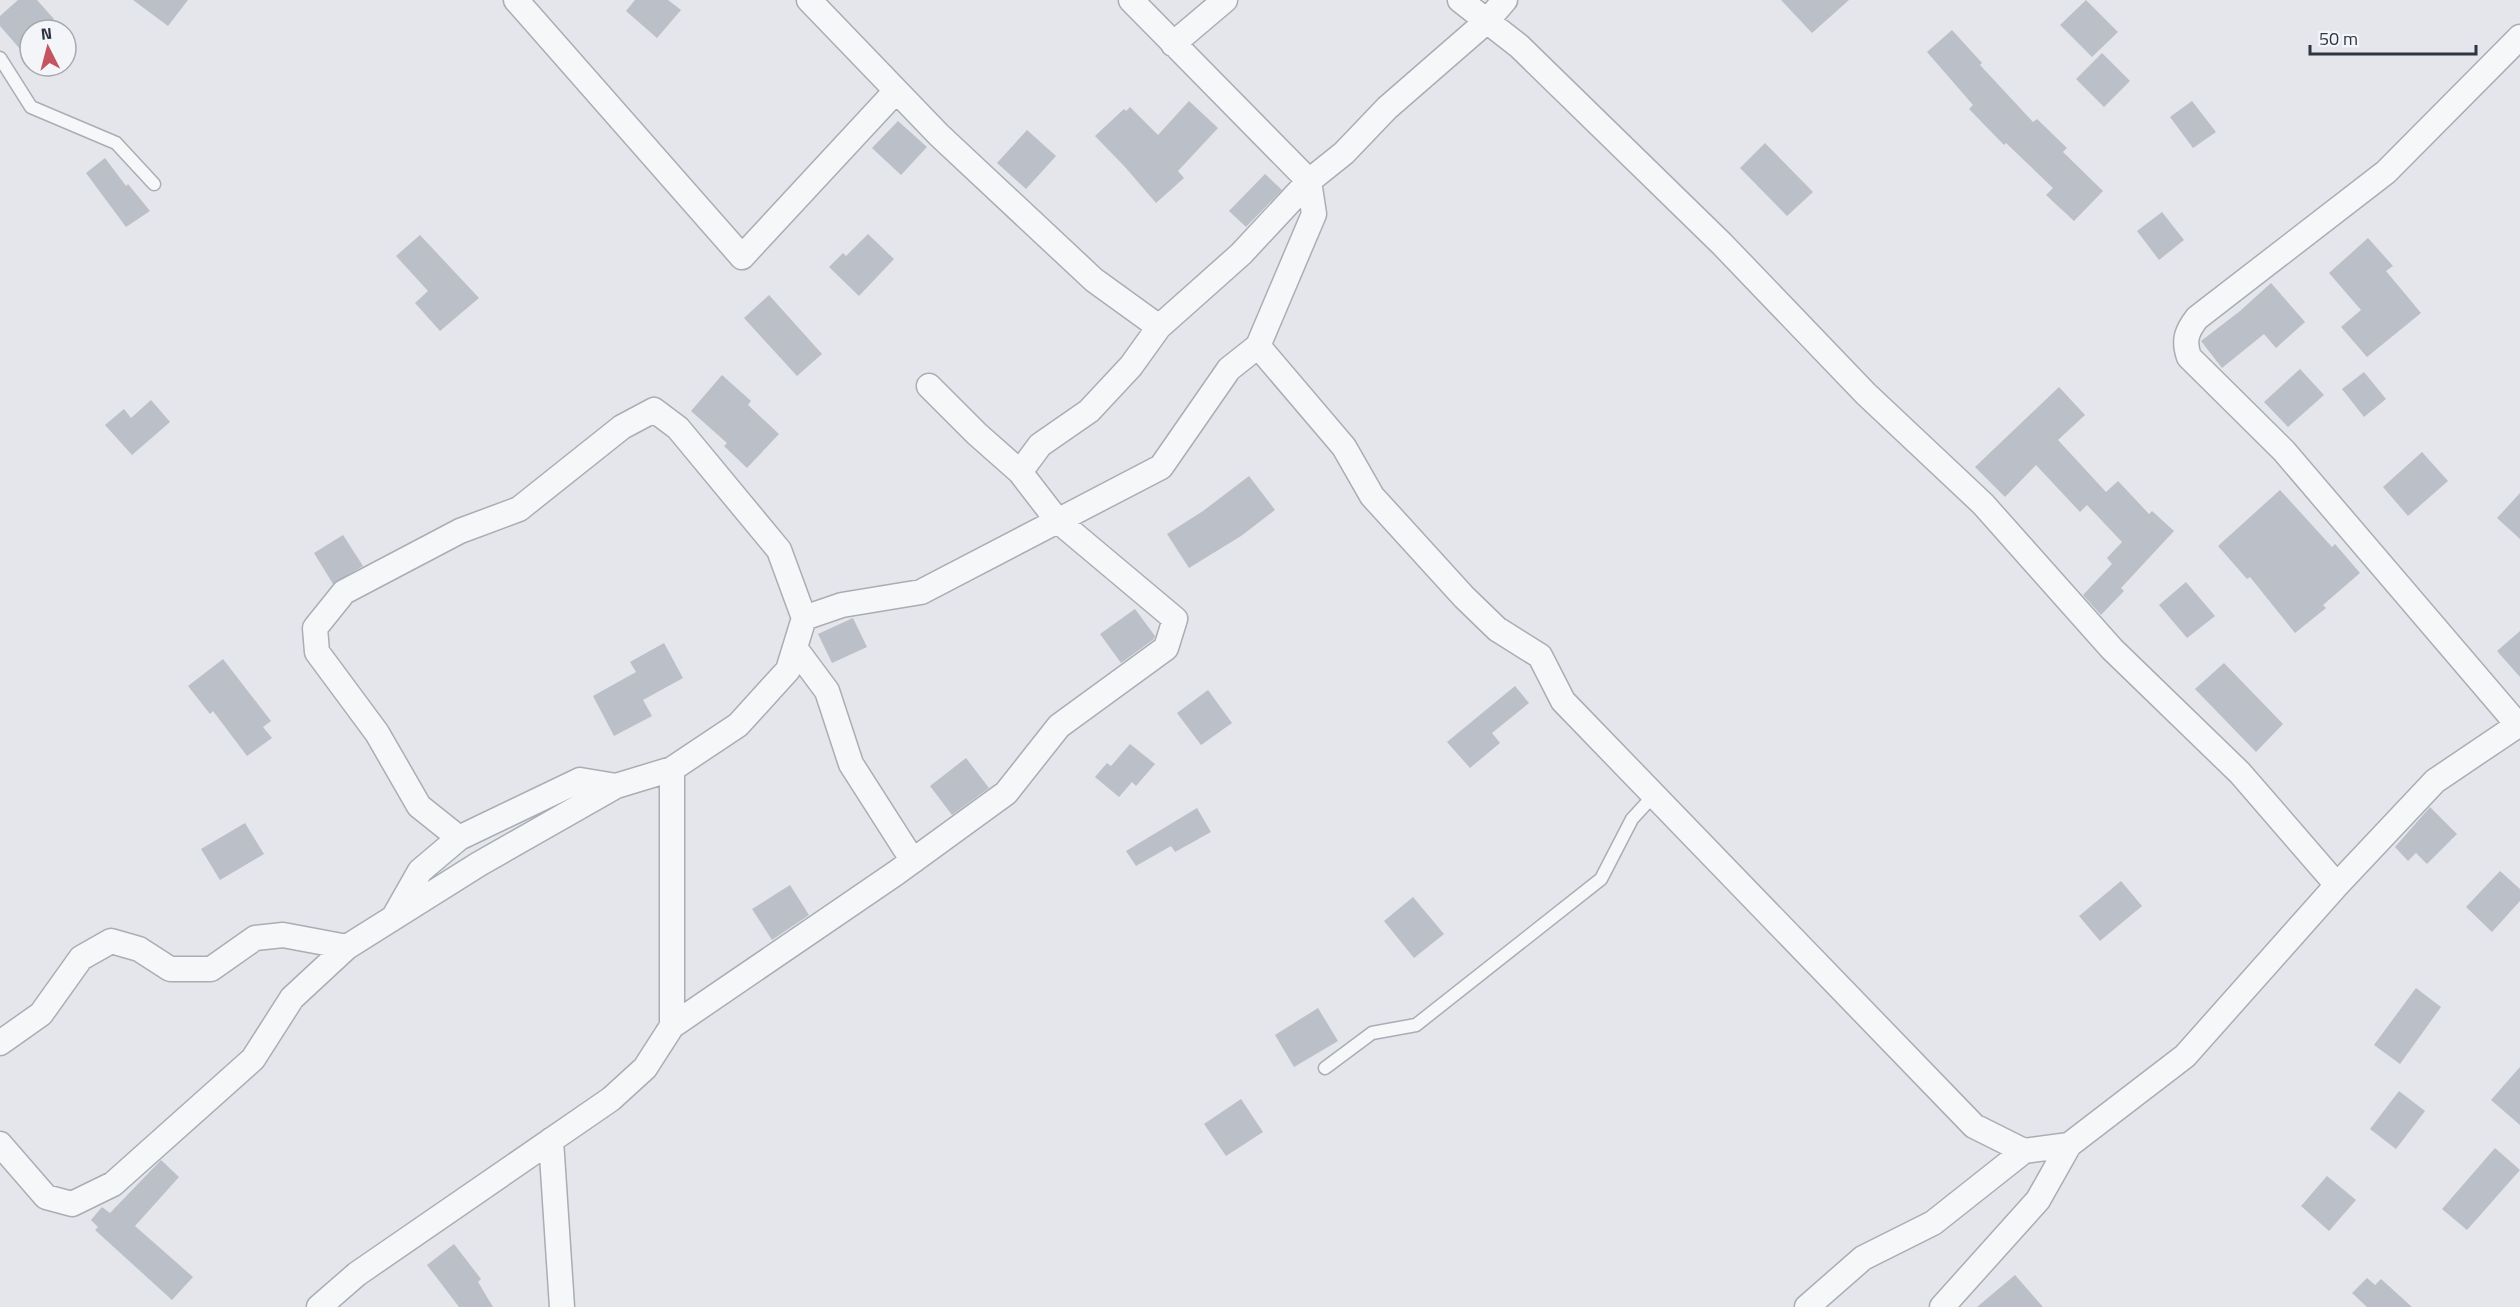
<svg xmlns="http://www.w3.org/2000/svg" width="2520" height="1307" viewBox="0 0 2520 1307" font-family="'Titillium Web',sans-serif">
<style>
.building{fill:#bbbfc7}
.lines{fill:none;stroke-linecap:round;stroke-linejoin:round}
.lane-casing{stroke:#a9adb5;stroke-width:15}
.street-casing{stroke:#a9adb5;stroke-width:27}
.lane{stroke:#f6f7f9;stroke-width:12}
.street{stroke:#f6f7f9;stroke-width:24}
</style>
<rect width="100%" height="100%" fill="#e4e6eb"/>
<path class="building" d="M18,0h19l17,19 -12,11h-12v10l-10,9 -20,-23v-10z
M133,0h55l-20,26z
M635,0h33l13,10 -24,28 -31,-27z
M1781,0h68l-37,33z
M2086,0l32,32 -26,25 -32,-32z
M1952,30l30,33 -2,2 53,57 4,-3 30,29 -4,4 40,39 -29,30 -28,-26 7,-7 -47,-45 -2,2 -35,-36 4,-4 -46,-53z
M2102,53l28,28 -26,26 -28,-28z
M1189,101l29,27 -40,43 6,7 -28,25 -31,-36 -30,-31 29,-27 2,2 4,-4 28,28z
M2192,101l24,31 -23,16 -23,-31z
M898,121l29,26 -26,28 -29,-27z
M1027,130l29,26 -30,33 -29,-26z
M1765,143l48,49 -26,24 -47,-48z
M105,158l21,28 2,-2 22,27 -24,16 -40,-54z
M1265,174l17,16 -36,37 -17,-16z
M2162,212l22,28 -25,20 -22,-29z
M868,234l26,25 -35,37 -30,-29 14,-14 3,3z
M420,235l59,63 -39,33 -25,-28 13,-12 -32,-35z
M2368,238l25,28 -7,5 35,42 -54,44 -26,-30 20,-17 -32,-37z
M2271,283l34,39 -29,26 -12,-14 -42,34 -21,-27 39,-30z
M769,295l53,59 -25,22 -53,-58z
M2300,369l24,26 -36,32 -24,-25z
M2364,372l22,27 -22,18 -22,-28z
M722,375l29,26 -3,4 31,29 -32,34 -23,-22 3,-3 -36,-32z
M2059,387l26,28 -27,25 48,52 12,-11 31,33 3,-3 22,20 -53,57 3,3 -23,24 -18,-20 29,-31 -5,-6 15,-16 -35,-37 -7,7 -44,-47 -31,32 -30,-30z
M151,400l19,22 -38,33 -27,-30 19,-16 7,9z
M2422,452l26,29 -40,35 -25,-29z
M1249,476l26,34 -34,26 -52,32 -22,-34 36,-23z
M2280,490l52,57 3,-3 25,29 -37,32 3,3 -31,25 -45,-56 -3,2 -29,-33z
M2520,493v46l-23,-21z
M343,535l20,31 -30,18 -19,-31z
M2186,582l29,34 -28,22 -28,-33z
M1135,609l20,27 -1,3 -33,24 -21,-29z
M853,618l14,29 -35,16 -14,-29z
M2520,631v46l-23,-26z
M664,643l19,35 -40,22 9,16 -38,20 -21,-40 43,-24 -6,-10z
M223,659l48,62 -8,6 9,11 -25,18 -34,-45 -3,3 -22,-28z
M2224,663l59,61 -27,28 -61,-63z
M1515,686l14,17 -37,30 8,10 -30,25 -23,-26z
M1208,690l24,33 -31,22 -24,-32z
M1130,744l25,20 -19,22 -4,-4 -13,15 -24,-20 12,-14 4,3z
M966,758l23,30 -37,27 -22,-29z
M2430,807l27,27 -30,30 -11,-11 -8,8 -13,-14z
M1197,808l14,24 -36,20 -4,-6 -35,20 -10,-15z
M245,823l19,31 -44,26 -19,-31z
M2500,871l20,18v12l-28,31 -26,-25z
M2121,881l21,25 -42,35 -21,-25z
M790,885l19,30 -37,25 -20,-31z
M1413,897l31,37 -30,24 -30,-37z
M2416,988l25,19 -41,57 -26,-19z
M1318,1008l20,33 -44,26 -19,-32z
M2520,1067v58l-29,-25z
M2399,1091l26,20 -29,38 -26,-20z
M1241,1099l22,33 -37,24 -22,-32z
M2495,1148l25,22 -53,60 -25,-21z
M161,1160l18,17 -44,49 58,51 -21,23 -77,-70 3,-3 -7,-7 11,-13 8,6z
M2327,1176l29,24 -27,31 -28,-25z
M454,1244l27,35 -3,3 15,25h-34l-32,-42z
M2015,1275l28,32h-66z
M2367,1278l8,7 6,-6 31,28h-45l-15,-14z"/>
<g class="lines">
<g class="lane-casing">
<path id="lane" d="M0,58l31,49 85,36 38,41
M1325,1068l47,-35 44,-8 185,-146 31,-60 22,-24"/>
</g>
<g class="street-casing">
<path id="street" d="M516,0l226,257 154,-166
M809,0l130,135 155,145 65,47
M1460,0l59,46 203,198 144,150 117,110 129,145 128,124 97,112
M1173,44l52,-44
M1258,346l86,101 28,49 92,101 33,32 43,27 23,45 411,425 50,25 45,-6
M1020,472l20,-27 49,-34 42,-45 28,-39 82,-73 68,-73 35,-28 43,-45 100,-87 18,-21
M795,648l32,43 24,73 62,97
M2518,725l-234,-274 -95,-94c-6,-17 -2,-26 8,-39l189,-146 134,-135
M459,838l-40,-32 -42,-73 -60,-81 -2,-24 29,-36 116,-61 59,-22 103,-82 32,-17 24,18 101,122 25,68
M395,915l25,-44 39,-33 121,-58 36,6
M672,1026v-257
M0,1043l41,-29 40,-56 30,-17 28,8 31,20h41l44,-31 28,-3 64,12
M551,1140l11,167
M0,1144l46,53 26,7 41,-20 140,-125 39,-61 55,-51 132,-83 137,-78 56,-17 66,-44 50,-55 16,-52 38,-13 79,-13 240,-125 68,-98 29,-23 56,-132 -5,-33 -178,-181
M319,1307l38,-33 254,-175 34,-31 27,-42 224,-153 110,-80 53,-67 107,-78 9,-29 -118,-99 -37,-48 -43,-38 -48,-48
M1807,1307l56,-49 70,-35 91,-72
M1942,1307l96,-107 31,-55 116,-89 152,-171 98,-104 83,-56 2,1"/>
</g>
<use href="#lane" class="lane"/>
<use href="#street" class="street"/>
</g>
<g transform="translate(48 48) rotate(354)"><circle r="28" fill="#f4f5f8" stroke="#a4a8af" stroke-width="1.5"/>
<path d="M0-4.5L10 22L0 15L-10 22Z" fill="#c55360"/>
<text y="-9" font-size="16" font-weight="bold" text-anchor="middle" fill="#2d3442">N</text>
</g>
<path d="M2310 45v9h166v-9" fill="none" stroke="#2d3442" stroke-width="3"/>
<text x="2319" y="45" font-size="18" fill="#2d3442" stroke="#f4f5f8" stroke-width="4.5" paint-order="stroke">50 m</text>
</svg>
